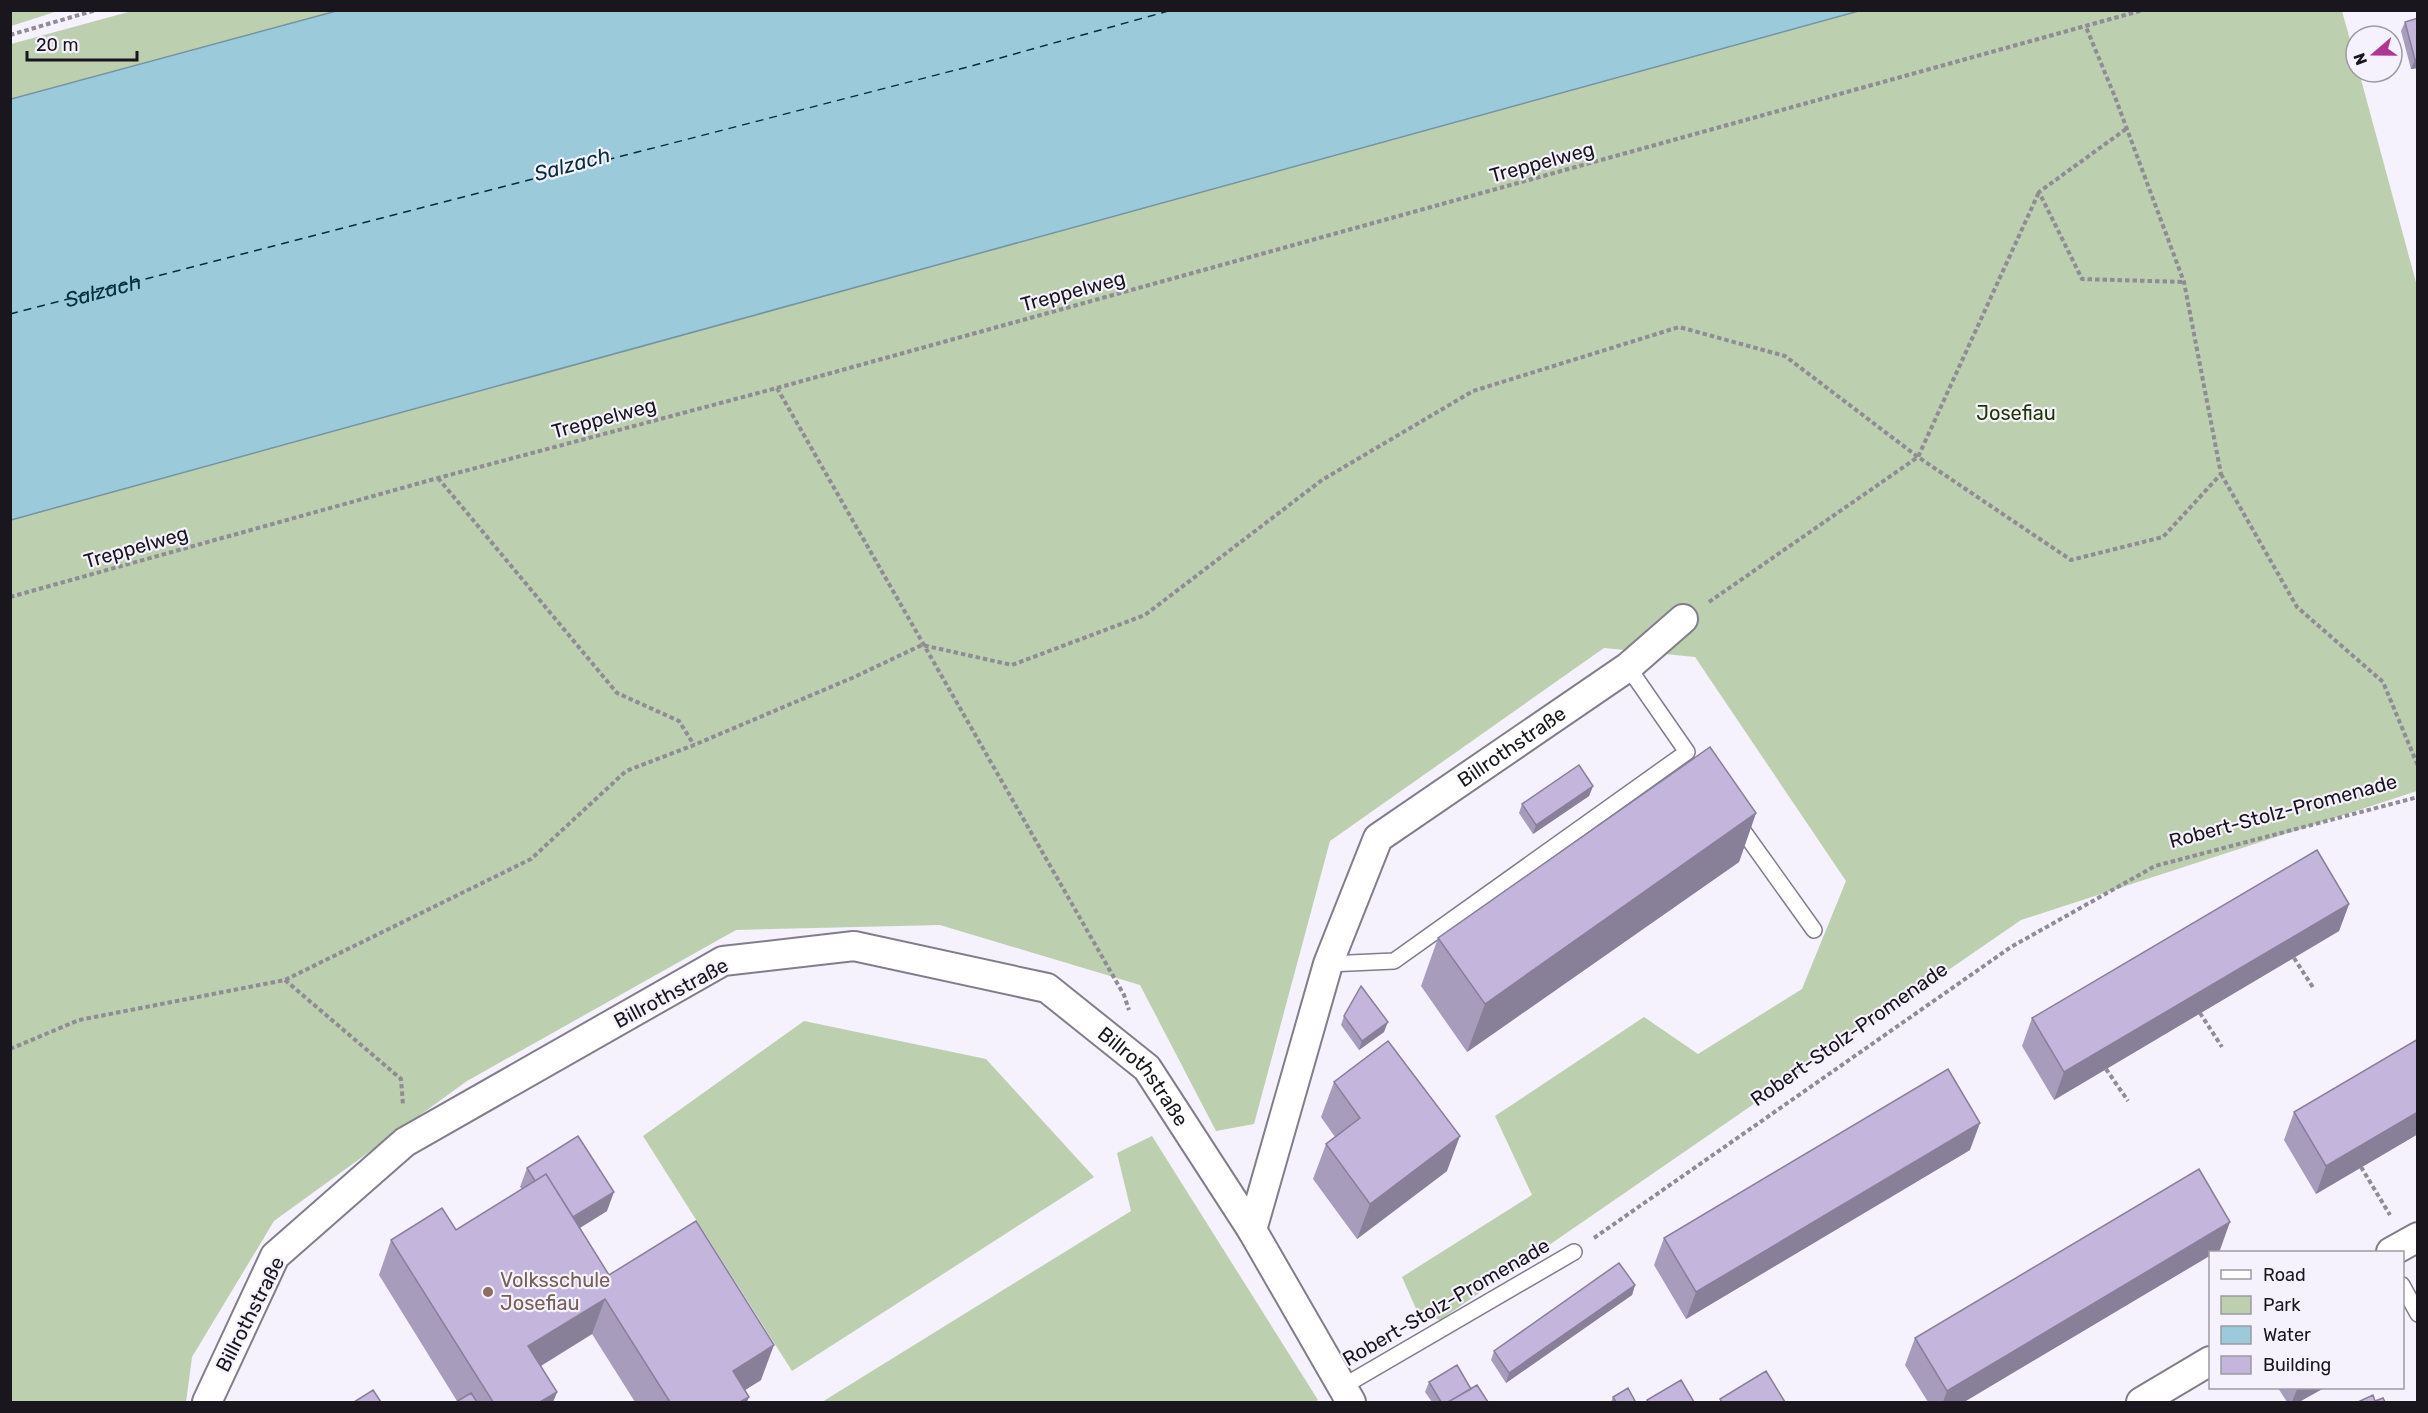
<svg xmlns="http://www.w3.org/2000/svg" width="2428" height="1413" viewBox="0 0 2428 1413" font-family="Rubik,sans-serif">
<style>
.green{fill:#bccfaf}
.water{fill:#9bcadb;stroke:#7494a2;stroke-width:1.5}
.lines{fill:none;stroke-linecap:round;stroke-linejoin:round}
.ferry{stroke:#032f3c;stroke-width:1.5;stroke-dasharray:8 6;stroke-linecap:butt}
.service-casing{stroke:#827d8b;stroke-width:18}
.minor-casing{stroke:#827d8b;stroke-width:32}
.path{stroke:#8f8c95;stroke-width:4;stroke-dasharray:4.5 3;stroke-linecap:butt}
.service{stroke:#fff;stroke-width:15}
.minor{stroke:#fff;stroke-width:28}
.wall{fill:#a89cbc}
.shaded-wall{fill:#887f99}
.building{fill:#c3b5db;stroke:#887f99;stroke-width:1.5}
.education-dot{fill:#8d6e63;stroke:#f5f1fd;stroke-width:2}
.labels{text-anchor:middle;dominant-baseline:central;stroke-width:4.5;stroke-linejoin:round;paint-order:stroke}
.street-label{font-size:20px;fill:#19171d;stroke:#f5f1fd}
.park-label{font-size:20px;fill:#1d3702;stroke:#f5f1fd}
.education-label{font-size:20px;fill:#785e54;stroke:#f5f1fd;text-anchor:start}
.water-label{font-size:21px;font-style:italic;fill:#032f3c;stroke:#f5f1fd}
</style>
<rect width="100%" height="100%" fill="#f5f1fd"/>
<path class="green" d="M11,10h47v1l-47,15z
M132,11h208l-329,88v-55z
M1859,11h483l14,50v11h3l58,214v505l-396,129 -581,400 -23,-9 -15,-34 130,-82 -37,-79 149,-99 54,37 104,-65 44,-108 -151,-224 -91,-9 -274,193 -76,283 -38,7 -76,-146 -200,-60 -204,5 -269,151 -193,140 -82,136 -6,45h-175v-882z
M804,1021l182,38 108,118 -302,194 -149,-235z
M1152,1136l166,264 -3,2h-493l309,-191 -14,-58z"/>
<path class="water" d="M340,10h1519v1l-1848,509v-421z"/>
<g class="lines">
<path class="ferry" id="s1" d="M10,314l965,-249 197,-55"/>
<g class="service-casing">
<path id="service" d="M1736,821l78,109
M1328,964l66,-3 293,-209 -59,-85
M2402,1285l16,29
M1342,1387l232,-135"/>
</g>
<g class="minor-casing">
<g id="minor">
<path id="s2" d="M1252,1230l76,-266 50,-126 250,-171 55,-48"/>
<path d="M2391,1252l27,-15"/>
<path id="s3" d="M207,1402l68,-146 130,-114 318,-181 131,-15 193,42 100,80 105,162 99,172"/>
<path d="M2141,1402l69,-41"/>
</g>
</g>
<path class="path" d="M10,35l86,-25
M2126,129l-87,63 43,87 102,3
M777,388l347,607 5,15
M2221,474l76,133 86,75 35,84
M438,478l179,215 62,28 15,24
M10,597l428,-119 339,-90 1366,-378
M1709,602l209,-145 121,-265
M2294,958l20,31
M285,980l116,99 2,26
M2200,1013l22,34
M10,1049l69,-29 206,-40 246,-121 95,-88 68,-26 158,-67 70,-33 90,20 133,-50 177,-135 151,-89 206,-64 106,29 133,101 153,103 92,-23 58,-63 -37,-192 -69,-185 -29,-70
M2106,1069l22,32
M2361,1167l29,48
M1594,1238l417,-291 144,-81 263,-69"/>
<use href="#service" class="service"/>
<use href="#minor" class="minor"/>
</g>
<path class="wall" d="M2405,22l13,46 -7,1 -10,-38z
M1593,786l-4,10 -56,38 -14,-21 3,-9z
M1756,813l-17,49 -272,190 -46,-66 17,-48z
M2349,904l-10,27 -285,169 -32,-54 10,-28z
M1344,1016l40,16 -25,18 -18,-25z
M2418,1039v95l-102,60 -32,-54 10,-28z
M1334,1082l113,89 -90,68 -44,-60 13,-35 9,-7 -14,-20z
M1970,1150l-284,169 -32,-54 10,-27z
M527,1168l80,43 -27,17 29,47 152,105 -16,10 2,12h-112l-43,-68 -51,32 16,26 -4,10h-97l1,-1 -78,-126 12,-35 65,-10 66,-41 -2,-2z
M2220,1250l-9,2v3l-247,147h-36l-23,-37 10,-27z
M1635,1285l-3,10 -126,88 -15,-23 3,-9z
M1429,1382l42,7 17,13h-56l-7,-10z
M2278,1388h46l-25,14h-12z
M1613,1397l22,5h-24z"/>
<path class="shaded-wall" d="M2418,59v9l-7,1 4,-9z
M1593,786l-4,10 -56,38 3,-9z
M1756,813l-17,49 -272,190 18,-48z
M2349,904l-10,27 -285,169 10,-28z
M1388,1022l-4,10 -25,18 3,-9z
M2418,1112v22l-102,60 10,-28z
M1980,1123l-10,27 -284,169 10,-27z
M1460,1136l-13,35 -90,68 13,-35z
M614,1192l-7,19 -52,32 7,-18z
M2230,1222l-10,28 -5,2h-4v3l-247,147h-21l4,-11z
M1635,1285l-3,10 -126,88 3,-10z
M605,1299l-13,35 -76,47 12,-35z
M774,1345l-13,35 -35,22 7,-31z
M2299,1388h25l-25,14h-7l5,-13z
M557,1392l-4,10h-13z
M749,1397l-2,5h-7z"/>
<path class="building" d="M2418,18v41l-3,1 -10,-38z
M1710,747l46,66 -271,191 -47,-66z
M1579,765l14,21 -57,39 -14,-21z
M2317,850l32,54 -285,168 -32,-54z
M1361,986l27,36 -26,19 -18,-25z
M2418,1039v73l-92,54 -32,-54z
M1388,1041l72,95 -90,68 -44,-60 34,-26 -26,-36z
M1948,1069l32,54 -284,169 -32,-54z
M578,1136l36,56 -41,25 -27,-43 -11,7 -8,-13z
M2199,1169l31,53 -283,169 -32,-53z
M546,1174l63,101 87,-54 78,124 -41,26 16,26 -9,5h-70l-65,-103 -77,47 29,46 -17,10h-47l-102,-162 51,-32 14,22z
M1619,1263l16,22 -126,88 -15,-22z
M1457,1365l14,24 -23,13h-7l-12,-20z
M1766,1371l19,31h-63l-2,-3z
M1681,1380l13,22h-46l-1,-2z
M1477,1385l11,17h-40z
M1628,1388l7,13 -2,1h-17l-3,-5z
M373,1390l8,12h-27z
M471,1393l6,9h-21z
M2373,1395l2,6 8,-3 2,4h-27z"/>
<circle class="education-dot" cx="488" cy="1292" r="6"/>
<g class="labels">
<g class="street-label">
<text transform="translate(1542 162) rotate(-15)">Treppelweg</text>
<text transform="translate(1073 291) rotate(-15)">Treppelweg</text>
<text transform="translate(604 418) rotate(-15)">Treppelweg</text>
<text transform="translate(136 547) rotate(-16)">Treppelweg</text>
<text stroke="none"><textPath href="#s2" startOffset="574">Billrothstraße</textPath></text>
<text transform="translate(2283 811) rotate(-15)">Robert-Stolz-Promenade</text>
<text transform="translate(671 993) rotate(-28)">Billrothstraße</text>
<text transform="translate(1849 1034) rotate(-35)">Robert-Stolz-Promenade</text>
<text stroke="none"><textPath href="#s3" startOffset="1161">Billrothstraße</textPath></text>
<text transform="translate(1446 1302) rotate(-30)">Robert-Stolz-Promenade</text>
<text transform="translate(250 1314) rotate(-63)">Billrothstraße</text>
</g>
<g class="park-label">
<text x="2016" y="413">Josefiau</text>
</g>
<g class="education-label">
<text x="500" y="1280">Volksschule<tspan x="500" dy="23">Josefiau</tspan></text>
</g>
<g class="water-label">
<text transform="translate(572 164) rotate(-15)">Salzach</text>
<text stroke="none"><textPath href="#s1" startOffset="96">Salzach</textPath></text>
</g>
</g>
<rect width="2428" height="1413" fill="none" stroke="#19171d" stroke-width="24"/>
<rect x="2209" y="1251" width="195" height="138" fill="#f5f1fd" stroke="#9d9aa3" stroke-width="1.5"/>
<rect x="2221" y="1270" width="30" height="9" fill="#ffffff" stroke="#9d9aa3" stroke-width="1.5"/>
<text x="2263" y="1281" font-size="18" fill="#19171d">Road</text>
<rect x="2221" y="1296" width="30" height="18" fill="#bccfaf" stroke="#9d9aa3" stroke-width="1.5"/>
<text x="2263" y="1311" font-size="18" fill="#19171d">Park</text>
<rect x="2221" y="1326" width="30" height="18" fill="#9bcadb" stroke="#9d9aa3" stroke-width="1.5"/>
<text x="2263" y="1341" font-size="18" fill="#19171d">Water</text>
<rect x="2221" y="1356" width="30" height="18" fill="#c3b5db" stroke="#9d9aa3" stroke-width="1.5"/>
<text x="2263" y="1371" font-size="18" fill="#19171d">Building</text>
<g transform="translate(2374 54) rotate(250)"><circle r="28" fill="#f5f1fd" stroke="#9d9aa3" stroke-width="1.5"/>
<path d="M0-4.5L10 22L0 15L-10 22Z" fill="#ab3993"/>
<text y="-9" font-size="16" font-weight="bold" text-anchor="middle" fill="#19171d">N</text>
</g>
<path d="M27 51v9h110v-9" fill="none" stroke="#19171d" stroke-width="3"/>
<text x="36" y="51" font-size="18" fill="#19171d" stroke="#f5f1fd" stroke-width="4.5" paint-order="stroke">20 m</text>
</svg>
